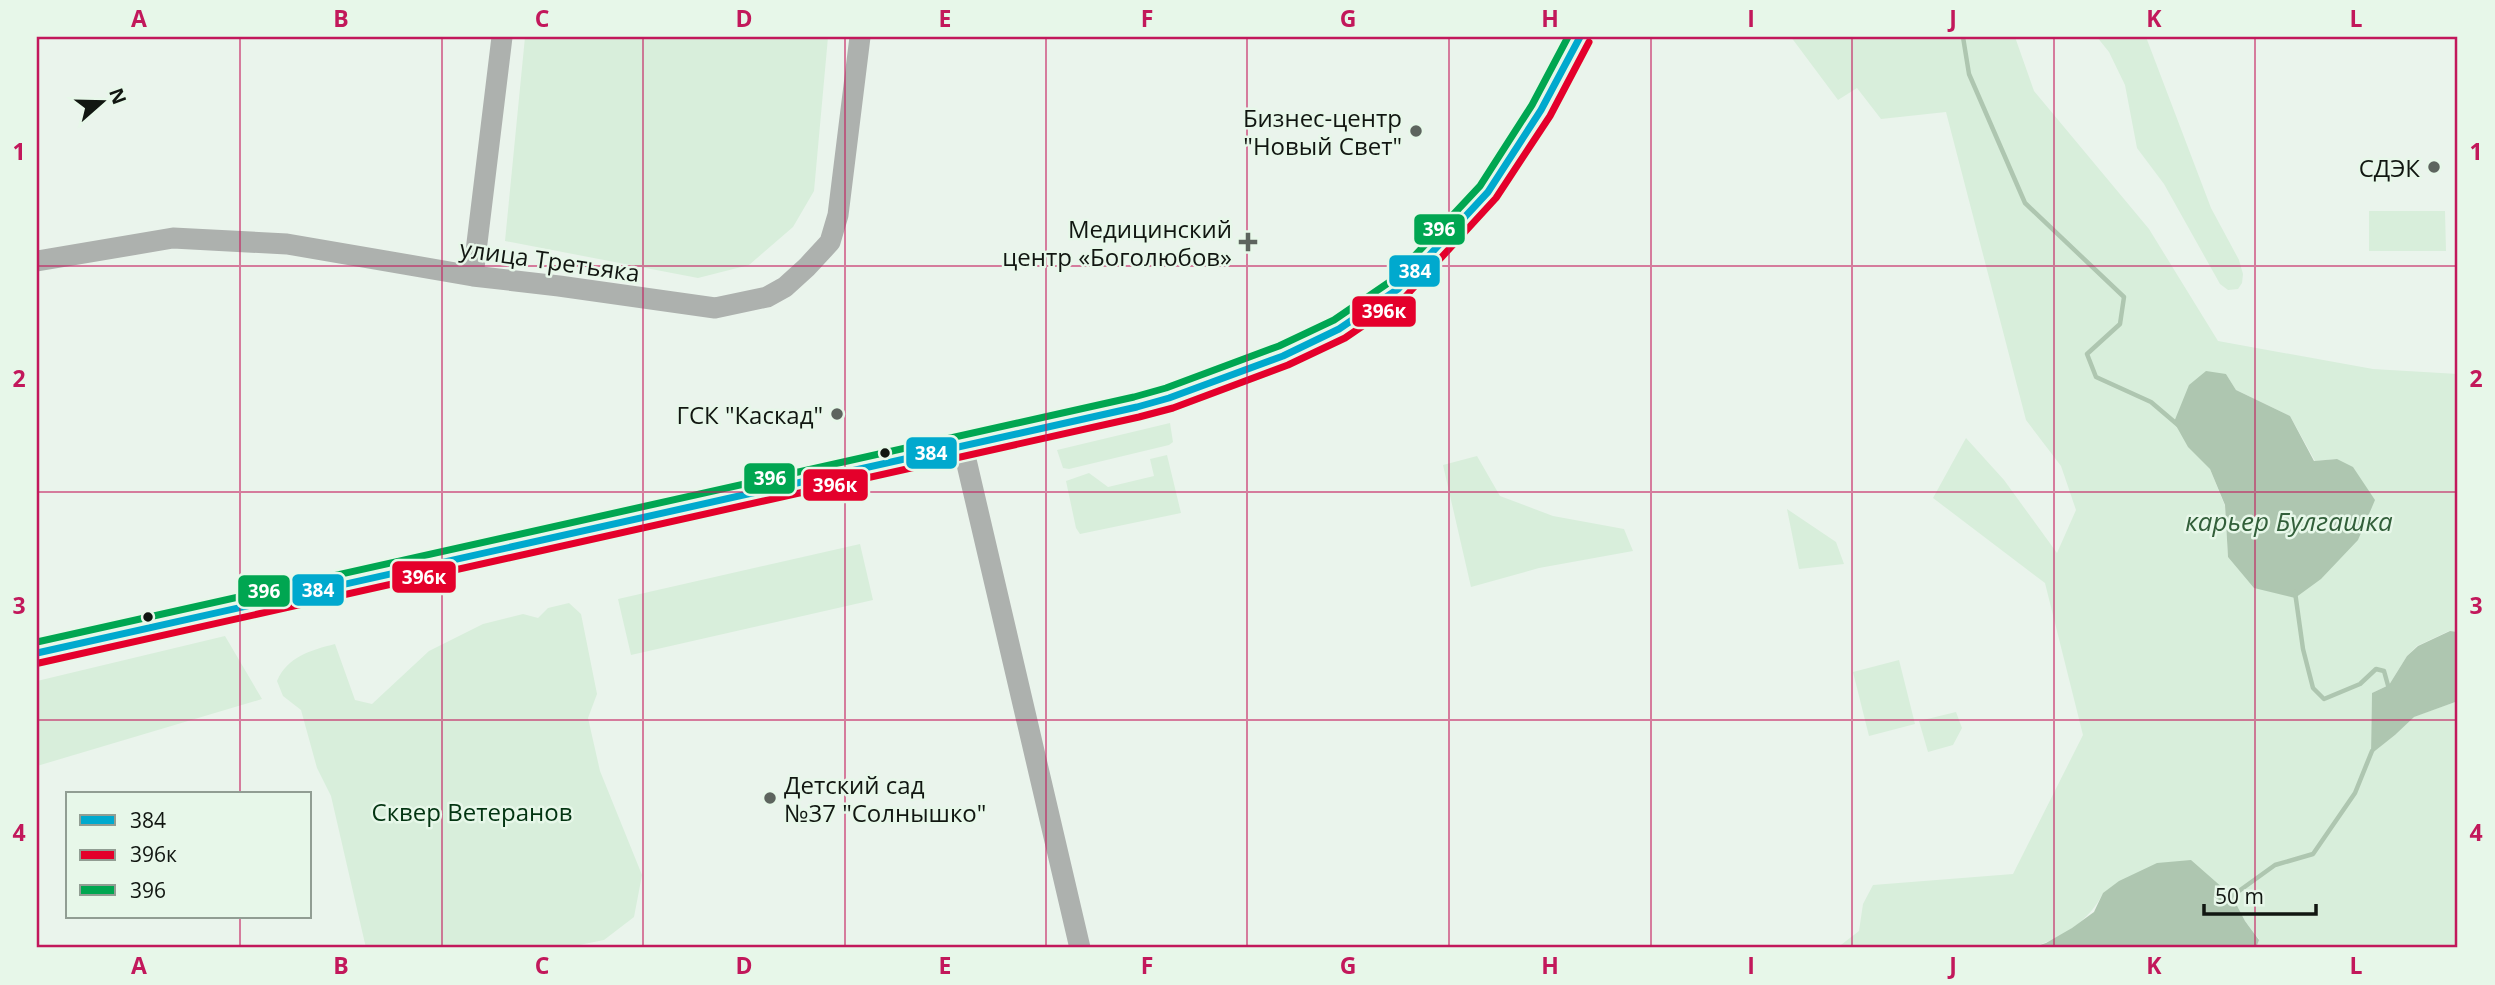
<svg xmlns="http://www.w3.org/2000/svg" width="2495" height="985" viewBox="0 0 2495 985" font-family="'Open Sans',sans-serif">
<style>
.green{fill:#d8eedb;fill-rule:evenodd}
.water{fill:#aec6b0}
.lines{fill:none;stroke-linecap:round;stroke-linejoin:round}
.stream{stroke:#aec6b0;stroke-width:4.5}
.minor{stroke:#adb1ae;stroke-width:21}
.major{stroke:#aeb3af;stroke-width:26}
.bus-1-casing{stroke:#e7f7e9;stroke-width:12}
.bus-2-casing{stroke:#e7f7e9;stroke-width:12}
.bus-3-casing{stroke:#e7f7e9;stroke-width:12}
.bus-1{stroke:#00a9ce;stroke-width:7}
.bus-2{stroke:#e4002b;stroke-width:7}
.bus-3{stroke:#00a651;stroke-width:7}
.grid{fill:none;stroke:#c2185b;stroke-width:2;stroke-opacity:0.55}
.poi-dot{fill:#5d645e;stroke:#e7f7e9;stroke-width:2.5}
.bus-dot{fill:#111611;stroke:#e7f7e9;stroke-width:2.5}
.labels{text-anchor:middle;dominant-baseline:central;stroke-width:5;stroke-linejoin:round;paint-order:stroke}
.poi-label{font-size:24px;fill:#111611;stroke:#e7f7e9;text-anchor:end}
.street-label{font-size:24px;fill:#111611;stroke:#e7f7e9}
.park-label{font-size:24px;fill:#023411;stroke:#e7f7e9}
.water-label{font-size:26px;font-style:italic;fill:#325f3a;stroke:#e7f7e9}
.line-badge{stroke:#e7f7e9;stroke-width:2.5}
.badge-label{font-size:19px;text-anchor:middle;font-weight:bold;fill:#fff}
.neatline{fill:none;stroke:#c2185b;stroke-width:2.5}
.grid-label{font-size:23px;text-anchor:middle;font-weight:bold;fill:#c2185b}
</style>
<rect width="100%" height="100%" fill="#eaf4ec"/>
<path class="green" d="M525,37h303l-14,154 -21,36 -44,38 -51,13 -193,-37z
M1791,37h224l19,54 115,138 69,112 155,28 85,5v258l-9,-1 -32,15 -10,10 -18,29 -17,8 -1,60 24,-18 18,-18 45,-16v247h-202l3,-9 -14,-18 -13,-25 -129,-3c-14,29 -42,45 -72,55h-194l22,-17 4,-27 10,-19 140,-11 70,-139 -38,-152 -112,-85 33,-60 38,42 53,73 19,-43 -15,-44 -35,-46 -80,-308 -65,7 -24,-31 -19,12zM2226,374l10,16 54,26 25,45 22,-2 -42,139 -12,-4 -55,-37 -3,-51 -15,-37z
M2097,37h49l65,171 28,52 4,14 -1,9 -4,6 -10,1 -8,-6 -56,-100 -27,-36 -12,-63 -16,-33z
M2445,211l1,40h-77v-40z
M1170,423l3,19 -4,3 -100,24 -6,-1 -6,-18z
M1167,455l14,58 -101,21 -4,-6 -10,-47 23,-8 19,14 46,-11 -4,-17z
M1477,456l23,40 53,20 71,13 9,22 -94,17 -68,19 -28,-122z
M1787,509l49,33 8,22 -45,5z
M860,544l13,56 -242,55 -13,-56z
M569,603l12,11 16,80 -9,24 12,53 42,104 -8,42 -30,23 -40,8h-198l-35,-152 -14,-28 -16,-58 -18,-14 -6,-15c10,-24 34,-31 58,-37l20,56 17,4 57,-53 54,-27 40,-10 15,4 10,-10z
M225,636l37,63 -225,67v-85z
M1899,660l16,64 -46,12 -16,-64z
M1956,712l6,16 -9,17 -25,7 -9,-31z"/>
<path class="water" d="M2206,371l20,3 10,16 54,26 24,45 23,-2 16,8 22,33 -17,40 -37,39 -26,19 -41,-10 -26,-31 -3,-52 -15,-36 -22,-22 -14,-25 15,-37z
M2450,631l8,1v69l-44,16 -19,18 -24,19 1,-61 17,-8 18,-29 11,-10z
M2191,860l41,36 13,25 14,19 -3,8h-225l15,-5 26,-15 22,-16 9,-19 16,-12 38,-18z"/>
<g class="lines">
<path class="stream" d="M1963,37l6,37 56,129 99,94 -4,27 -33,30 9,23 55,25 27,23
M2295,592l8,57 10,39 11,11 36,-15 16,-15 8,2 5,18
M2232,896l43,-31 38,-11 42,-61 17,-42"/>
<path class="minor" d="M37,261l136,-23 114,6 186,32 86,10 156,22 52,-11 18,-10 22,-20 23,-25 8,-27 22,-178
M473,276l29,-239
M963,447l117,501"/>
<path class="major" d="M37,653l1100,-246 32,-9 114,-42 56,-27 59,-40 90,-97 53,-82 39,-73"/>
<g class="bus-1-casing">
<path id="bus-1" d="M37,653l1100,-246 32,-9 114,-42 56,-27 59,-40 90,-97 53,-82 39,-73"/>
</g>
<g class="bus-2-casing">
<path id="bus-2" d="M39,663l1100,-246 34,-9 115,-43 57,-27 60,-41 91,-99 54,-82 39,-74"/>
</g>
<g class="bus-3-casing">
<path id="bus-3" d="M37,642l1097,-245 32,-9 113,-42 55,-26 57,-39 89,-95 52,-81 36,-68"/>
</g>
<use href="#bus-1" class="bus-1"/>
<use href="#bus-2" class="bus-2"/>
<use href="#bus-3" class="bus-3"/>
</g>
<path class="grid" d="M240,37v757M442,37v911M643,37v911M845,37v911M1046,37v911M1247,37v911M1449,37v911M1651,37v911M1852,37v911M2054,37v911M2255,37v911M37,266h2421M37,492h2421M37,720h2421M240,917v31"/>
<g class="poi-dot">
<circle cx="1416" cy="131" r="7"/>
<circle cx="2434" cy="167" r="7"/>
<path d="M1244.5 231.5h7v7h7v7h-7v7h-7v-7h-7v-7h7z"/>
<circle cx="837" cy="414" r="7"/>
<circle cx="770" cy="798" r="7"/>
</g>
<g class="bus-dot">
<circle cx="885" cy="453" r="6"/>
<circle cx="148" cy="617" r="6"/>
</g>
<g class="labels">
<g class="poi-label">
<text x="1402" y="117">Бизнес-центр<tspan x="1402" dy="28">"Новый Свет"</tspan></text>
<text x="2420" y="167">СДЭК</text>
<text x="1232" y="228">Медицинский<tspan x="1232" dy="28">центр «Боголюбов»</tspan></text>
<text x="823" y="414">ГСК "Каскад"</text>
<text x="784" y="784" text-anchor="start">Детский сад<tspan x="784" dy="28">№37 "Солнышко"</tspan></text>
</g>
<g class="street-label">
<text transform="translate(550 260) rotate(8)">улица Третьяка</text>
</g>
<g class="park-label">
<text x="472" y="811">Сквер Ветеранов</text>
</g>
<g class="water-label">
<text x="2289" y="521">карьер Булгашка</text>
</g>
</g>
<g class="line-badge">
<rect x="1413" y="213" width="53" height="33" rx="7" fill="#00a651"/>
<rect x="1388" y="254" width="53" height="34" rx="7" fill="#00a9ce"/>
<rect x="1351" y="295" width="66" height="33" rx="7" fill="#e4002b"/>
<rect x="905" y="436" width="53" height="34" rx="7" fill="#00a9ce"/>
<rect x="743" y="462" width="53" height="33" rx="7" fill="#00a651"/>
<rect x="802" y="468" width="67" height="34" rx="7" fill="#e4002b"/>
<rect x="391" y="560" width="66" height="34" rx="7" fill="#e4002b"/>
<rect x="291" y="573" width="54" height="34" rx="7" fill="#00a9ce"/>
<rect x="237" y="574" width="54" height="34" rx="7" fill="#00a651"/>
</g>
<g class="badge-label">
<text x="1439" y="236">396</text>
<text x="1415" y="278">384</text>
<text x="1384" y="318">396к</text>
<text x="931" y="460">384</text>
<text x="770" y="485">396</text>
<text x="835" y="492">396к</text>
<text x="424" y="584">396к</text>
<text x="318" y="597">384</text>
<text x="264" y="598">396</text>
</g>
<rect width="2495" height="985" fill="none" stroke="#e7f7e9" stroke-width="77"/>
<rect x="66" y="792" width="245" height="126" fill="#e7f7e9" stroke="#919d93" stroke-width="2"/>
<rect x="80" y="815" width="35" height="10" fill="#00a9ce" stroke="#919d93" stroke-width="2"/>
<text x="130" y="828" font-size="21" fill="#111611">384</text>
<rect x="80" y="850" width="35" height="10" fill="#e4002b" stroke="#919d93" stroke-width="2"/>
<text x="130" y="862" font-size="21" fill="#111611">396к</text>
<rect x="80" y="885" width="35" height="10" fill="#00a651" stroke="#919d93" stroke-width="2"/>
<text x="130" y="898" font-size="21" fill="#111611">396</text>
<g transform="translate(102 102) rotate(70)" stroke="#e7f7e9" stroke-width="5" paint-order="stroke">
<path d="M0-5L12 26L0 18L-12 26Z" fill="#111611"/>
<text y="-10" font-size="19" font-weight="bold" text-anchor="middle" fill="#111611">N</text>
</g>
<path d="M2204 904v10h112v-10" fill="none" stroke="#111611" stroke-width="3.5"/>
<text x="2215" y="904" font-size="21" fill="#111611" stroke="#e7f7e9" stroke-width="5" paint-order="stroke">50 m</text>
<rect x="38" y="38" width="2418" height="908" class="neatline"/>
<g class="grid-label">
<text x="139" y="27">A</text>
<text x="341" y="27">B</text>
<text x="542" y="27">C</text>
<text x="744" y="27">D</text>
<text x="945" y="27">E</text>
<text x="1147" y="27">F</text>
<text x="1348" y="27">G</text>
<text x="1550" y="27">H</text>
<text x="1751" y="27">I</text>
<text x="1953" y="27">J</text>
<text x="2154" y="27">K</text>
<text x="2356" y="27">L</text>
<text x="19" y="160">1</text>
<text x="2476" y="160">1</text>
<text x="19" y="387">2</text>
<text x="2476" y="387">2</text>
<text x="19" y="614">3</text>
<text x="2476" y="614">3</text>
<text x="19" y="841">4</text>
<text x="2476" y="841">4</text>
<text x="139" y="974">A</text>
<text x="341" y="974">B</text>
<text x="542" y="974">C</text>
<text x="744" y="974">D</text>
<text x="945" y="974">E</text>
<text x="1147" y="974">F</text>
<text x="1348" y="974">G</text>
<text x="1550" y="974">H</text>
<text x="1751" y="974">I</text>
<text x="1953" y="974">J</text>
<text x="2154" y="974">K</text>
<text x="2356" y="974">L</text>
</g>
</svg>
